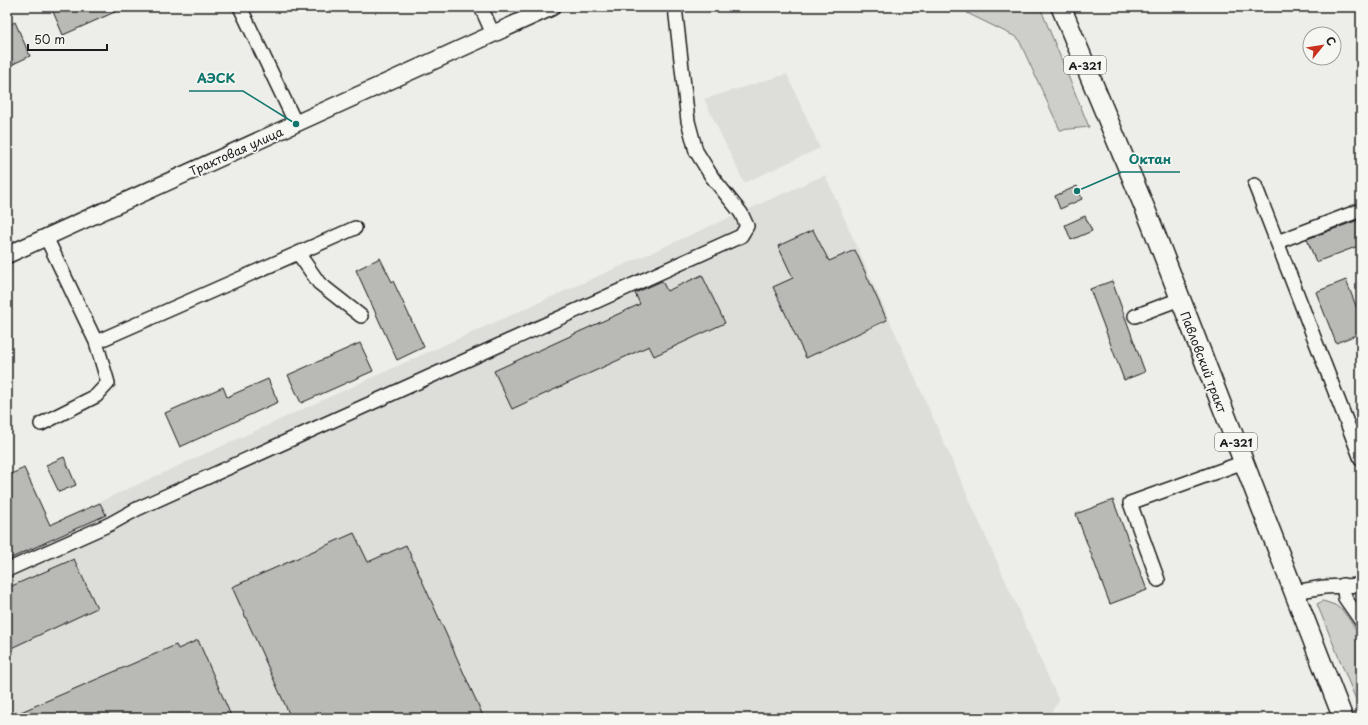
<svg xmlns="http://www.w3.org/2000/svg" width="1368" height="725" viewBox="0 0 1368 725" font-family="'Playpen Sans',sans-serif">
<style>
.built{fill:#ddddda}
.green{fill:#cececb;stroke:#757574}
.building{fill:#b9b9b6;stroke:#1c1c1c}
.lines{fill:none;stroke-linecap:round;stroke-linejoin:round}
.minor-casing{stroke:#1c1c1c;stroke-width:16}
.major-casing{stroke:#1c1c1c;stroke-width:19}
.highway-casing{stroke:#1c1c1c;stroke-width:22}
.minor{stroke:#f6f6f2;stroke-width:13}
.major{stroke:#f6f6f2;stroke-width:16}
.highway{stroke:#f6f6f2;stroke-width:19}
.labels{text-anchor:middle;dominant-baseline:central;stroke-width:3.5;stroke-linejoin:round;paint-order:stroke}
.shield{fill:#f6f6f2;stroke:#5d5d5c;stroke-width:1}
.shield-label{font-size:11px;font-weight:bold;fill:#1c1c1c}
.street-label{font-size:12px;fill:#1c1c1c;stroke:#f6f6f2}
.leader{fill:none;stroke:#0f766e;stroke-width:1.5}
.callout-dot{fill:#0f766e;stroke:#f6f6f2;stroke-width:1.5}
.callout-label{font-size:13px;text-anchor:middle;font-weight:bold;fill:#0f766e;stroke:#f6f6f2;stroke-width:3.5;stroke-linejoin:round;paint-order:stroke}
</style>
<rect width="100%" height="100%" fill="#edede9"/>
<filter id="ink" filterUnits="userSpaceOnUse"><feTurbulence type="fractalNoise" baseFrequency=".025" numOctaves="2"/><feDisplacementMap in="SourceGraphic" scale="8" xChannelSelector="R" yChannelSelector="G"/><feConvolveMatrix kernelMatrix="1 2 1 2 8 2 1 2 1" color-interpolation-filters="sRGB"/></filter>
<g filter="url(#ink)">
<path class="built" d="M787,74l33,74 -76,35 -40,-84z
M825,175l234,526 -12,17h-1040v-174l430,-196z"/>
<path class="green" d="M982,7h58l49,120 -29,3 -42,-92 -51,-25z
M1323,601l12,4 8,6 8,11 10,17v73l-44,-108z"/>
<path class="building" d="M51,7h75l-63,28z
M15,22l15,34 -23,11v-41z
M1077,186l5,13 -22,10 -5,-13z
M1085,216l7,15 -21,9 -6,-15z
M1361,219v26l-45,17 -9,-23z
M813,230l16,31 26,-11 32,70 -81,38 -33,-71 20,-9 -15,-32z
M380,258l12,24 1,-1 31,66 -27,13 -41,-90z
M702,275l23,48 -71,33 -5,-10 -137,63 -18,-38 146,-67 -5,-11 27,-12 5,10z
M1346,280l15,39v14l-25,10 -20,-51z
M1112,281l33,91 -21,8 -34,-91z
M360,343l13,28 -72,32 -13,-28z
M268,379l10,23 -98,45 -15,-34 58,-26 4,10z
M64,457l12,28 -17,7 -13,-27z
M24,468l26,57 50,-22 6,12 -99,45v-84z
M1113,500l34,90 -37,14 -34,-90z
M354,533l14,29 38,-17 78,173h-193l-59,-131z
M74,559l23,49 -90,42v-62z
M198,640l34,78h-225l169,-73 2,4z"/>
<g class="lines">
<g class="minor-casing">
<path id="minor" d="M240,7l56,117
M481,7l12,27
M1255,185l106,274
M1277,242l84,-32
M298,253l21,30 42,33
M1135,316l45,-17
M96,342l259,-114
M41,424l55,-28 12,-13 -12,-41 -50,-105
M7,570l103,-46 27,-15 604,-273 6,-10 -6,-13 -29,-36 -16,-26 -8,-30 -13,-114
M1158,580l-28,-77 114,-41
M1343,585l2,13 16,23
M1294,592l30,-5 37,-2"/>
</g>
<g class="major-casing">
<path id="major" d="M7,255l545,-248"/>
</g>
<g class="highway-casing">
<path id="highway" d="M1061,7l90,216 192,495"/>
</g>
<use href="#minor" class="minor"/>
<use href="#major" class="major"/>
<use href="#highway" class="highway"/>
</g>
</g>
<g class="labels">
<g class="shield">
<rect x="1064" y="56" width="42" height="18" rx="3"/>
<rect x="1215" y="433" width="42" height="18" rx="3"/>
</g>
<g class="shield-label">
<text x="1085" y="65">А-321</text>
<text x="1236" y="442">А-321</text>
</g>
<g class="street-label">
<text transform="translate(236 151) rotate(-24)">Трактовая улица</text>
<text transform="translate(1204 362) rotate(69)">Павловский тракт</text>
</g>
</g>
<path class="leader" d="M296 124L243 91H189M1077 191L1121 172H1180"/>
<g class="callout-dot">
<circle cx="296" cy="124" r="4"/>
<circle cx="1077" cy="191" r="4"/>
</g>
<g class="callout-label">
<text x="216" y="83">АЭСК</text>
<text x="1150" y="164">Октан</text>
</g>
<rect width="1368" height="725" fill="none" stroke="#f6f6f2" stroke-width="24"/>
<rect x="12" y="12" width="1344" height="701" fill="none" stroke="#1c1c1c" stroke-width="1.5" filter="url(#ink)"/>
<g transform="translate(1322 46) rotate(60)"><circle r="19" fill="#f6f6f2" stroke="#9f9f9c"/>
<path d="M0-3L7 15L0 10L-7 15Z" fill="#c8321e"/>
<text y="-6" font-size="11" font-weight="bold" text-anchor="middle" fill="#1c1c1c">С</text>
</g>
<path d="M28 44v6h79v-6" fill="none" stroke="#1c1c1c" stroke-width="2"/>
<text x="34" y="44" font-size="12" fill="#1c1c1c" stroke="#f6f6f2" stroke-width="3" paint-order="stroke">50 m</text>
</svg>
